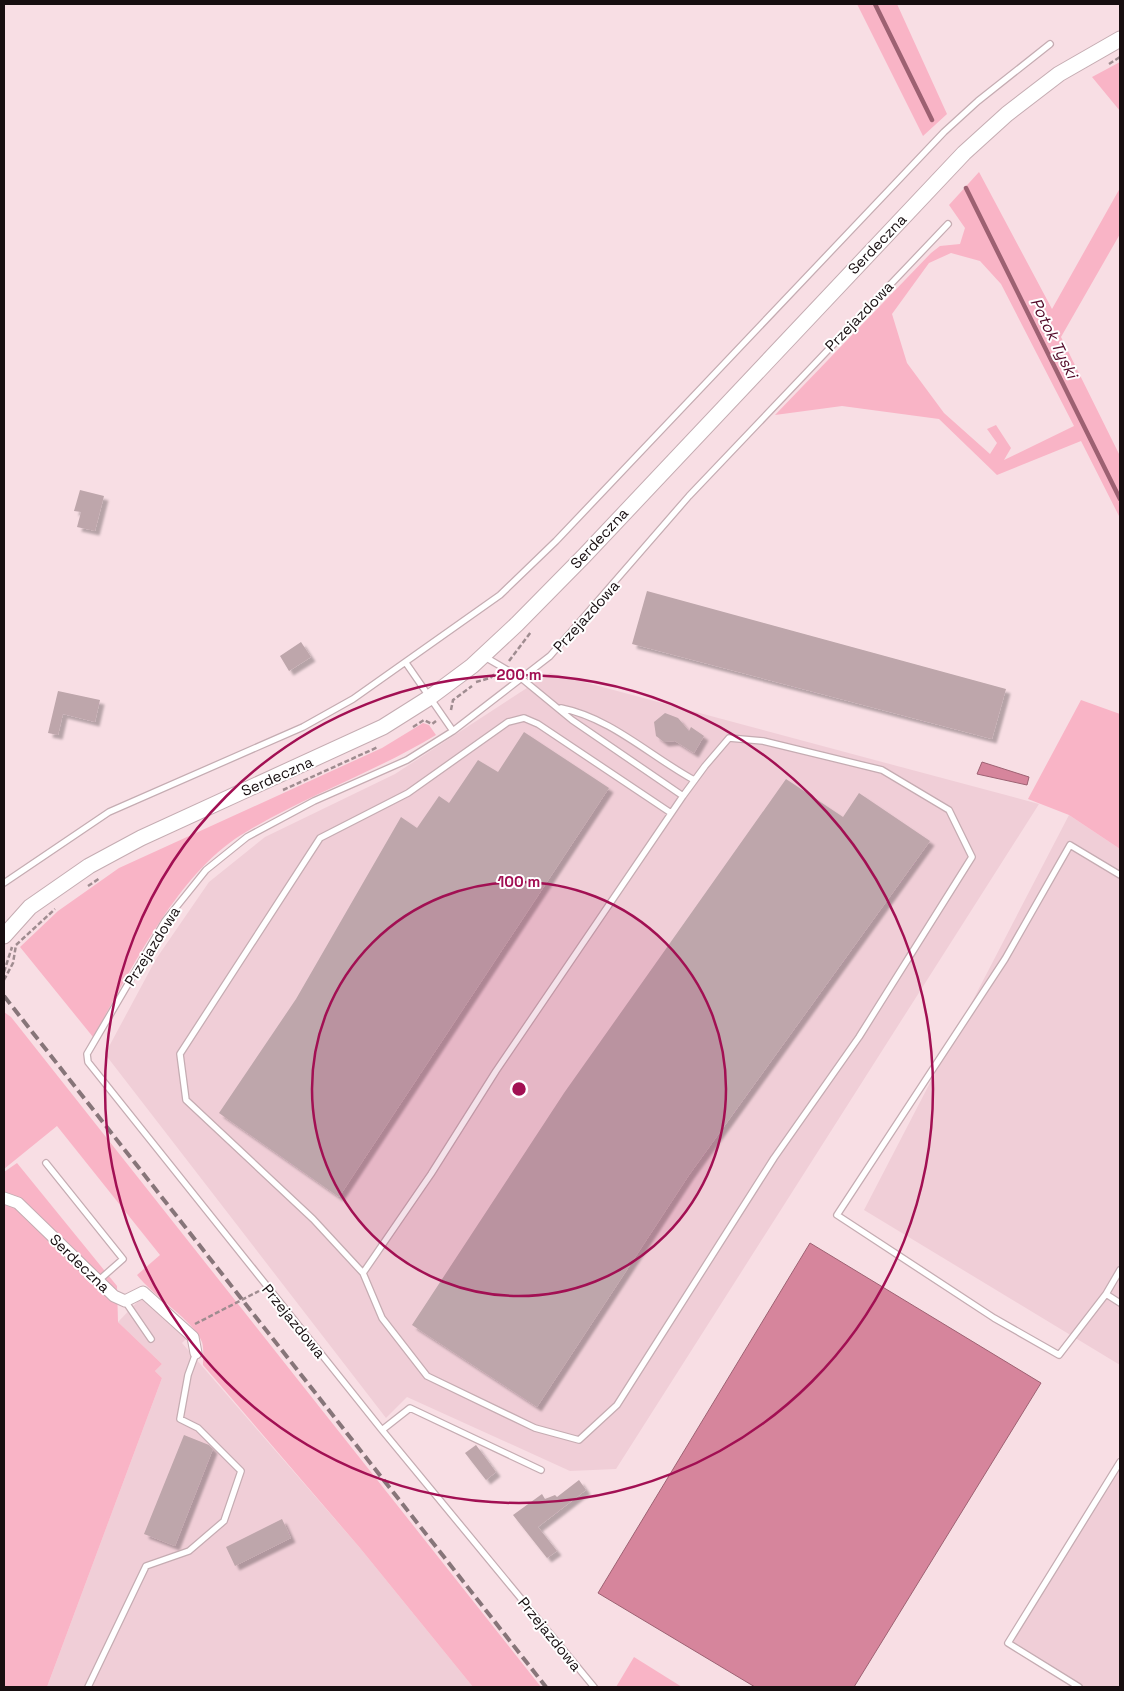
<svg xmlns="http://www.w3.org/2000/svg" width="1124" height="1691" viewBox="0 0 1124 1691" font-family="'Space Grotesk',sans-serif">
<style>
.built{fill:#f0ced7}
.green{fill:#f9b4c6;fill-rule:evenodd}
.water{fill:#d6859c;stroke:#9d6172}
.lines{fill:none;stroke-linecap:round;stroke-linejoin:round}
.stream{stroke:#9d6172;stroke-width:4.5}
.building{fill:#bea6ab;filter:url(#shadow)}
.lane-casing{stroke:#c5acb2;stroke-width:8}
.street-casing{stroke:#c5acb2;stroke-width:13}
.secondary-casing{stroke:#c5acb2;stroke-width:17}
.path{stroke:#9f8c90;stroke-width:2.5;stroke-dasharray:5 2.5;stroke-linecap:butt}
.lane{stroke:#fff;stroke-width:5.5}
.street{stroke:#fff;stroke-width:11}
.secondary{stroke:#fff;stroke-width:15}
.rail{stroke:#877579;stroke-width:4;stroke-dasharray:10 5;stroke-linecap:butt}
.ring{fill:none;stroke:#a21053;stroke-width:2.5}
.labels{text-anchor:middle;dominant-baseline:central;stroke-width:4;stroke-linejoin:round;paint-order:stroke}
.street-label{font-size:15px;fill:#170e10;stroke:#fff}
.water-label{font-size:16px;font-style:italic;fill:#530a29;stroke:#fff}
.centre{fill:#a21053;stroke:#fff;stroke-width:2.5}
.ring-label{font-size:15px;text-anchor:middle;font-weight:bold;fill:#a21053;stroke:#fff;stroke-width:4;stroke-linejoin:round;paint-order:stroke}
</style>
<defs>
<filter id="shadow"><feDropShadow dx="4.5" dy="4.5" stdDeviation="1" flood-color="#0004"/></filter>
</defs>
<rect width="100%" height="100%" fill="#f8dee4"/>
<path class="built" d="M550,673l489,131 -423,665 -46,2 -163,-74 -21,21 -281,-364 51,-95 53,-77 56,-45 130,-63z
M1069,815l51,34v516l-256,-155z
M142,1297l44,42 -4,4 178,205 113,139h-426l115,-309 -7,-7 7,-7 -44,-42z
M1120,1462v225h-52l2,-5 -62,-39z"/>
<path class="green" d="M857,4h40l50,110 -24,22z
M1120,62v49l-28,-34z
M979,172l73,137 68,-121v46l-59,103 59,119v62l-39,-77 -84,34 -58,-56 -97,-13 -67,9 156,-162 9,-7 20,-2 5,-16 -16,-23zM951,253l29,8 21,23 73,142 -70,34 7,-12 -15,-23 -9,4 10,14 -7,11 -46,-41 -37,-50 -15,-49 37,-51z
M1081,700l39,14v135l-51,-34 -41,-16z
M423,723l6,2 7,10c-61,37 -129,60 -190,97 -69,40 -114,138 -153,205l-73,-90 38,-36 61,-43 263,-120z
M4,1012l7,5 530,670h-68l-113,-139 -157,-183c0,-7 1,-17 -1,-23 -8,-21 -50,-47 -65,-67l23,-20 -103,-129 -53,43z
M17,1163l100,123 1,36 44,42 -7,7 7,7 -115,309h-43v-515z
M634,1657l48,30h-66z"/>
<path class="water" d="M982,762l47,15 -2,8 -50,-11z
M810,1243l231,140 -187,304h-99l-157,-94z"/>
<g class="lines">
<path class="stream" d="M875,4l57,116
M966,188l154,311"/>
</g>
<path class="building" d="M80,490l24,6 -9,35 -18,-4 4,-15 -7,-1z
M647,591l359,98 -14,50 -360,-95z
M301,642l10,15 -22,14 -9,-15z
M58,691l42,9 -5,22 -32,-8 -5,21 -10,-2z
M665,713l13,5 11,13 2,-4 13,9 -10,17 -19,-12 -11,1 -8,-6 -2,-14z
M524,732l85,56 -270,409 -120,-84 77,-114 105,-182 16,11 22,-32 10,7 29,-43 20,12z
M786,779l57,38 16,-24 71,48 -241,334 -152,232 -125,-82 152,-232z
M184,1435l25,10 4,4 -38,97 -31,-12z
M476,1445l20,27 -10,8 -21,-27z
M579,1480l7,10 -48,37 19,24 -10,7 -34,-43 29,-21 3,5 10,-4 2,2z
M282,1519l9,19 -56,28 -9,-19z"/>
<g class="lines">
<g class="lane-casing">
<path id="lane" d="M485,657l36,21 51,42 111,76 -187,275 -65,103 -68,99 19,45 45,58 108,52 44,12 38,-35 157,-247 85,-121 113,-180 -23,-47 -67,-40 -119,-29 -34,-3 -24,28 -22,30
M406,663l47,68
M561,708c50,10 89,48 133,72
M4,883l105,-71 194,-85 50,-28 147,-104 56,-54 388,-409 34,-31 72,-57
M46,1163l77,96 -25,22
M1120,1270l-14,24 14,9
M363,1273l-50,-54 -127,-119 -6,-46 140,-216 88,-45 100,-71 16,-4 14,6 133,89
M1106,1294l-47,61 -65,-37 -157,-103 168,-256 65,-114 50,30
M125,1301l26,38
M382,1430l28,-22 131,62
M88,1687l58,-121 43,-15 35,-30 17,-50 -43,-43 -18,-9 8,-44 8,-22
M594,1687l-212,-257 -294,-368 -1,-8 78,-133 41,-51 41,-33 67,-36 93,-41 46,-29 97,-75 139,-160 259,-272
M1079,1687l-71,-44 112,-181"/>
</g>
<g class="street-casing">
<path id="street" d="M4,1198l14,5 96,93 11,5 18,-9 50,45 3,16"/>
</g>
<g class="secondary-casing">
<path id="secondary" d="M4,936l26,-29 59,-41 52,-28 242,-111 46,-29 43,-32 45,-42 67,-68 380,-403 43,-39 52,-40 61,-35"/>
</g>
<path class="path" d="M1109,64l11,-7
M509,661l22,-29
M476,682l14,-4 6,-5
M451,710l2,-10 19,-14
M413,727l11,-7 8,4 4,-3
M283,790l95,-43
M88,886l12,-8
M4,972l8,-25
M4,980l9,-17 3,-18 39,-36
M195,1324l64,-33"/>
<use href="#lane" class="lane"/>
<use href="#street" class="street"/>
<use href="#secondary" class="secondary"/>
<path class="rail" d="M4,996l542,691"/>
</g>
<circle cx="519" cy="1089" r="207" fill="#a21053" fill-opacity=".12"/>
<g class="ring">
<circle cx="519" cy="1089" r="207"/>
<circle cx="519" cy="1089" r="414"/>
</g>
<g class="labels">
<g class="street-label">
<text transform="translate(877 244) rotate(-46)">Serdeczna</text>
<text transform="translate(859 316) rotate(-46)">Przejazdowa</text>
<text transform="translate(599 538) rotate(-47)">Serdeczna</text>
<text transform="translate(586 616) rotate(-48)">Przejazdowa</text>
<text transform="translate(277 776) rotate(-24)">Serdeczna</text>
<text transform="translate(152 946) rotate(-58)">Przejazdowa</text>
<text transform="translate(80 1263) rotate(44)">Serdeczna</text>
<text transform="translate(294 1321) rotate(51)">Przejazdowa</text>
<text transform="translate(550 1634) rotate(51)">Przejazdowa</text>
</g>
<g class="water-label">
<text transform="translate(1054 338) rotate(64)">Potok Tyski</text>
</g>
</g>
<circle cx="519" cy="1089" r="8" class="centre"/>
<g class="ring-label">
<text x="519" y="680">200 m</text>
<text x="519" y="887">100 m</text>
</g>
<rect width="1124" height="1691" fill="none" stroke="#170e10" stroke-width="10"/>
</svg>
